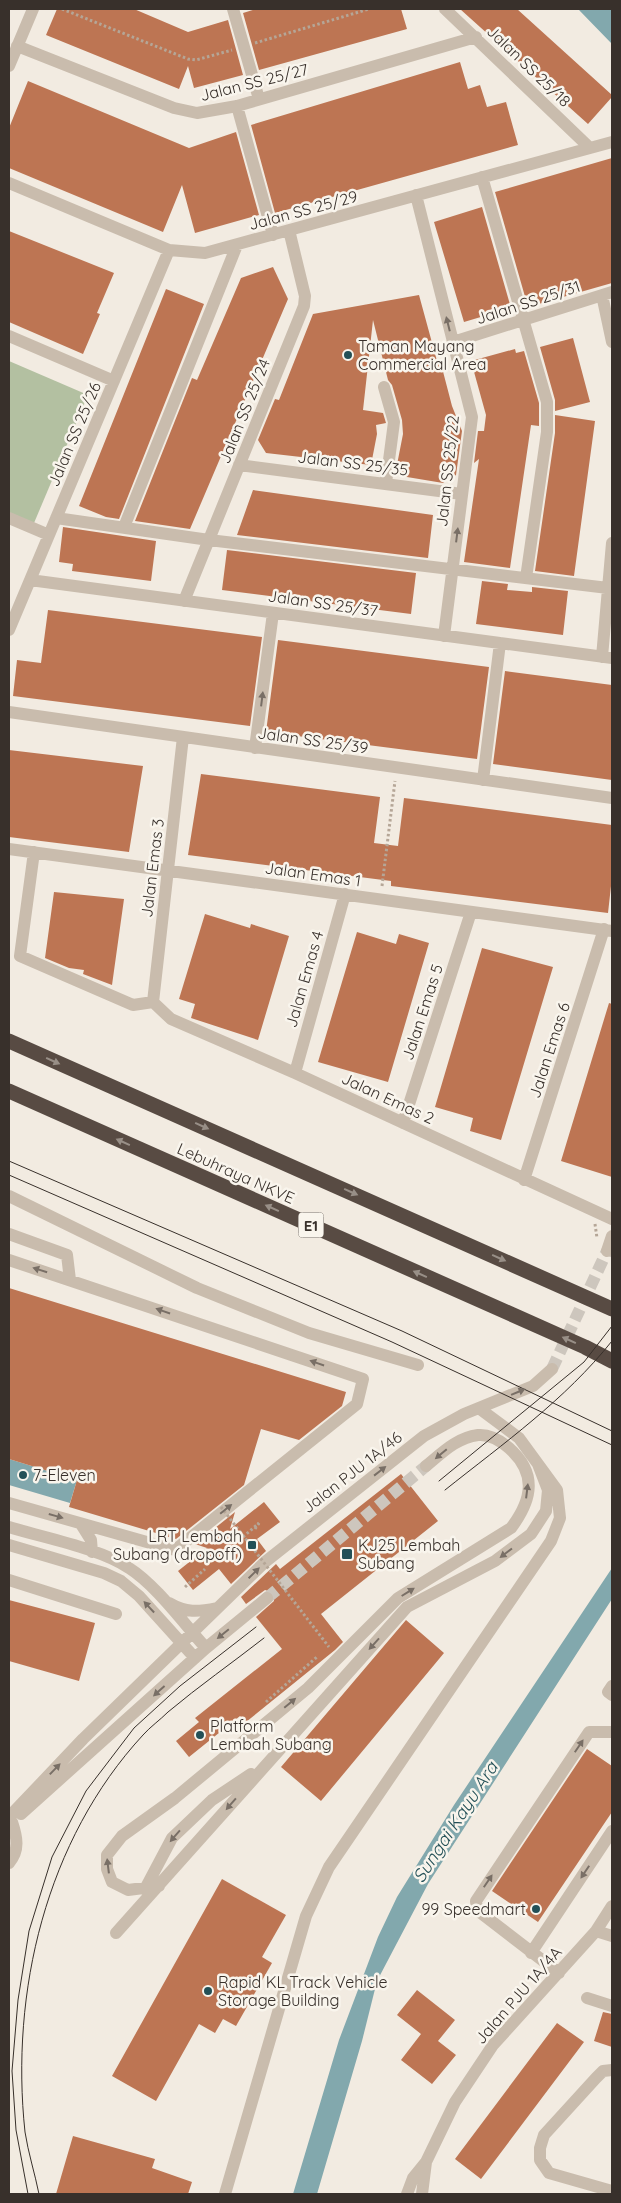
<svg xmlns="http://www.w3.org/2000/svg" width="621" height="2203" viewBox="0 0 621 2203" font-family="Quicksand,sans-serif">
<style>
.green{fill:#b3c0a1}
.water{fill:#82a8ad}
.building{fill:#bd7553}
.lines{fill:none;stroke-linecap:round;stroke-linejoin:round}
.minor-tunnel{stroke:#cdc6bd;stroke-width:12;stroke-dasharray:12 6;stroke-linecap:butt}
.path{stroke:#b5a697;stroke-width:3;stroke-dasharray:2.5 2.5;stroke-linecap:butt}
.minor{stroke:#c9bcad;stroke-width:12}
.highway{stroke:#584b43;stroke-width:15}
.tram{stroke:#38302b;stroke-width:1}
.path-bridge{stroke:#b5a697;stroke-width:3;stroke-dasharray:2.5 2.5;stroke-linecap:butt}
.oneway{fill:#796f66}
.oneway2{fill:#988f87}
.poi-dot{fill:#235057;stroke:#f9f5ed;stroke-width:2}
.labels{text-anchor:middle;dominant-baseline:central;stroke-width:5;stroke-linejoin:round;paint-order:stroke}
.shield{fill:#f9f5ed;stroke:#726b65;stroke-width:1}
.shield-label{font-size:15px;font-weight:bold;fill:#38302b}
.street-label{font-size:16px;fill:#38302b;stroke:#f9f5ed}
.poi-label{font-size:16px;fill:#38302b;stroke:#f9f5ed;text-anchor:start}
.water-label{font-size:18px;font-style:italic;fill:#235057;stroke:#f9f5ed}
</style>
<rect width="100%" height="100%" fill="#f2ebe1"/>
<path class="green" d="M9,361l79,34 -54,128 -25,-10z"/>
<path class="water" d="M578,9h34v35l-33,-34z
M9,1459l68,21 -7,23 -61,-18z
M612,1568v31l-184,285 -51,97 -15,60 -45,153h-24l46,-154 39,-103 19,-40 57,-92z"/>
<path class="building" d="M57,9h77l54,23 40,-12 15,55 -49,13 -6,-22 -9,23 -133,-54z
M256,9h145l6,20 -148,41 -16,-57z
M460,9h57l95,86v2l-24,27z
M460,62l8,27 12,-4 7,22 19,-5 12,43 -243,68 -24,-88z
M28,81l161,67 47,-16 23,83 -64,18 -13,-48 -19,47 -154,-64v-40z
M612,158v125l-84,24 -33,-115z
M482,207l29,101 -47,14 -30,-100z
M9,231l105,42 -17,40 3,1 -17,40 -74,-32z
M273,267l15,32 -98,230 -55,-8 57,-143 5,2 44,-102z
M166,289l38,15 -85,215 -13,-2 -27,-11z
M419,295l18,66 3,-1 12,46 10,25 -6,44 -13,8 -48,-8 8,-41 -1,-14 -10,-35 -4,-5 -15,-60 -10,90 20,3 3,10 -10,2 1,9 -6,31 -105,-12 -8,-13 17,-41 4,1 34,-86z
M573,338l17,64 -35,9v-11l-15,-53z
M515,349l1,4 8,-2 15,52v23l-8,-1 -21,143 -46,-6 15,-103 -5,4 4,-32h6l2,-16 -15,-54z
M555,415l40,6 -21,155 -39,-5 20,-138z
M253,490l180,25 -5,43 -191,-23z
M63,527l93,14 -5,40 -79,-10 1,-7 -14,-2z
M227,550l189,23 -5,41 -189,-24z
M482,581l26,3 -1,6 25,2v-5l36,4 -5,44 -87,-11z
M48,610l214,27 -12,89 -237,-30 4,-36 24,3z
M278,640l211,27 -12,92 -211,-27z
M505,671l107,14v95l-119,-16z
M9,750l134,16 -14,86 -120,-15z
M201,774l179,23 -6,46 24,3 6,-48 208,27v52l-4,36 -217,-27v-5l-203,-26z
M54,892l70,7 -12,86 -29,-11 1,-4 -15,-2 -24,-10z
M205,914l45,14 1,-4 38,12 -31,104 -67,-22 4,-14 -16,-5z
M357,932l39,12 3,-10 30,9 -41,139 -70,-20z
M482,948l71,19 -52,173 -31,-9 3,-13 -38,-11z
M609,1003l3,1v173l-51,-16z
M9,1288l337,104 -4,14 -43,34 -38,-11 -17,56 -68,54 -107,-32 8,-27 -68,-21z
M401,1474l37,47 -117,93 22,28 -8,8 -89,72 -6,-6 -51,41 -13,-16 23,-19 -4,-4 87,-69 -26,-32 18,-16v-8l-9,-3 -19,14 -5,-7 35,-33 4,5z
M264,1502l16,20 -23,17 9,12 -35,33 -12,-15 -26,21 -15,-19 29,-23 -12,-4 40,-32 -5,17z
M9,1600l86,23 -16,58 -70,-20z
M406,1620l38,33 -123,148 -40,-34z
M587,1749l25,17v46l-74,110 -46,-31z
M222,1879l64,36 -24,42 10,6 -36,63 -13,-7 -8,14 -16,-9 -43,77 -44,-25z
M417,1990l38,30 -17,21 18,14 -24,29 -31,-24 20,-26 -24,-19z
M603,2012l9,2v33l-18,-6z
M557,2023l27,19 -103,137 -26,-20z
M73,2136l82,23 -3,9 40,14 -4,12h-132z"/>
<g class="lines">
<path class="minor-tunnel" d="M552,1369l55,-118
M267,1598l159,-132"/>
<path class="path" d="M62,9l126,50 8,1 36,-10
M255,43l114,-34
M382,886l13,-105
M595,1224l2,14
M255,1529l4,-6
M185,1587l20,-18
M266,1702l52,-46"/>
<path class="minor" d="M233,9l26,90
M445,9l145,139
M17,46l157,62 23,5 40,-7 239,-69
M9,66l24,-57
M237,106l36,129
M482,177l65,225v30l-21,146
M9,183l160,67 36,3 407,-111
M416,195l56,222 -28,219
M602,295l10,47
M9,336l105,45
M453,342l159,-50
M384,387l10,35 -8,61
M239,465l223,29
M9,518l40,17
M56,518l153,22 399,48
M124,527l113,-282
M30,580l582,78
M184,601l120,-295 1,-10 -16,-66
M9,630l160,-380
M602,657l10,-114
M9,712l603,86
M255,748l18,-135
M483,780l17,-137
M9,849l603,82
M34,852l-14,104 113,49 20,-3
M153,1002l18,17 124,54 317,146
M153,1002l30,-265
M295,1073l50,-179
M403,1123l68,-211
M524,1180l80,-251
M9,1196l188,92 112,45 109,32
M9,1234l58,21 3,25
M607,1251l5,-15
M9,1260l354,119 -6,25 -182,146 -166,-47
M81,1524l10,16 1,12
M9,1527c35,11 90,21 120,41 27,17 55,56 77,80
M9,1545l95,28 17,8 18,15 56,62
M9,1580l107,34
M169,1603c17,10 29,9 48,5
M612,1686l-4,6 4,3
M21,1814l185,-166 61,-50
M9,1817l74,-78 182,-177 159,-126 40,-22 69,-28 19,-17
M9,1863c11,-13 8,-26 3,-41
M159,1886l-31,4 -16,-8 -5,-13v-14l15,-19 53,-38 133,-110 90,-90 113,-70c22,-29 26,-55 -2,-80 -8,-7 -20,-14 -31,-13 -22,3 -36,18 -52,31
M145,1889l27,-51 40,-38 39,-26
M596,1931l16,5
M116,1933l291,-326 88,-46 36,-27 15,-23 2,-21 -10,-26 -19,-26 -39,-29
M531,1953l81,-122
M559,1973l-82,-63 -1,-9 113,-169h23
M587,1998l25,8
M612,2070l-9,1 -7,7 -52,57 -4,13v12l9,13 63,18
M225,2194l81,-278 23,-49 222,-326 9,-23 -3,-28 -19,-26
M407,2194l6,-16 13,-16 29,-60 38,-57 103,-114 16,-25
M422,2194l4,-32"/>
<path class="highway" d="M9,1041l603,268
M9,1091l576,256 27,14"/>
<path class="tram" d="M9,1161l393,170 210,100
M9,1175l383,167 220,103
M439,1481l145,-119 28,-36
M445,1490c59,-47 120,-90 167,-149
M28,2194l-12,-64 -4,-59 6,-71 11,-69 23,-74 34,-66 48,-63 46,-42 76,-59
M39,2194c-4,-20 -11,-42 -14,-62 -15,-140 21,-292 118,-397 7,-8 17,-15 25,-23 31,-26 64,-49 96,-74"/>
<path class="path-bridge" d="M221,1507l108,140
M243,1537l16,-14"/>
</g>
<defs><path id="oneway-solid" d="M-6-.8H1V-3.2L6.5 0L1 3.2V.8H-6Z" transform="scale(1.25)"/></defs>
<g class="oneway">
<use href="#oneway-solid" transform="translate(448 324) rotate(-104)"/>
<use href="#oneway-solid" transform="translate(457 535) rotate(-83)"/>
<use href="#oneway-solid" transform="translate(262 699) rotate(-83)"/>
<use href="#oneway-solid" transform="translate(40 1270) rotate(-162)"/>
<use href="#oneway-solid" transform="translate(163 1311) rotate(-161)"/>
<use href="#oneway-solid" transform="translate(317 1363) rotate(-161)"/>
<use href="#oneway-solid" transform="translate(518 1392) rotate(-23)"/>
<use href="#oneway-solid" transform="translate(441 1454) rotate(140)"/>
<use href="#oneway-solid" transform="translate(380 1471) rotate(-38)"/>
<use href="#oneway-solid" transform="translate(527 1491) rotate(-83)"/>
<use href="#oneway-solid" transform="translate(226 1509) rotate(-39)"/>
<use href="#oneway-solid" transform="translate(56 1516) rotate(16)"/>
<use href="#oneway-solid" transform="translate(506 1553) rotate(143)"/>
<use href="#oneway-solid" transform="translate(254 1573) rotate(-44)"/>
<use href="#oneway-solid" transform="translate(408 1592) rotate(-32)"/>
<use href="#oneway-solid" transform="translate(149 1607) rotate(-133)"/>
<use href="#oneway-solid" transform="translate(223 1634) rotate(141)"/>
<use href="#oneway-solid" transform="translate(374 1644) rotate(132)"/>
<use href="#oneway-solid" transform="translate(159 1691) rotate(138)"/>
<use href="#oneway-solid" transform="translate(290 1703) rotate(-40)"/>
<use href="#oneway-solid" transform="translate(579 1746) rotate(-56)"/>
<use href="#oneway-solid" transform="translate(55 1769) rotate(-46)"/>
<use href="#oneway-solid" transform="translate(231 1804) rotate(131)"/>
<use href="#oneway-solid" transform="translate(175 1836) rotate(131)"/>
<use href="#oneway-solid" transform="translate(108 1866) rotate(-97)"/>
<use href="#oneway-solid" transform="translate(585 1872) rotate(124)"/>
<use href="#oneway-solid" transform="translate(488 1881) rotate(-56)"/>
</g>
<g class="oneway2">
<use href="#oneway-solid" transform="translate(53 1061) rotate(24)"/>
<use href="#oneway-solid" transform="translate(202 1126) rotate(24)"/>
<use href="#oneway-solid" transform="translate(123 1142) rotate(-156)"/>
<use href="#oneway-solid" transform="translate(351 1192) rotate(24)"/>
<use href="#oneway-solid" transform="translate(272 1208) rotate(-156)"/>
<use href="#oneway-solid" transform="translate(499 1258) rotate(24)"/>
<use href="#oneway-solid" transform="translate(420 1274) rotate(-156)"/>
<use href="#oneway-solid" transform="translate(569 1340) rotate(-156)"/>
</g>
<g class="poi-dot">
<circle cx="348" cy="355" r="5"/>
<circle cx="23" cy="1475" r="5"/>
<rect x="247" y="1540" width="10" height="10" rx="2.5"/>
<rect x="341" y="1548" width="12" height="12" rx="2.5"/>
<circle cx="200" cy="1735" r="5"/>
<circle cx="536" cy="1909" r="5"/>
<circle cx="208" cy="1991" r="5"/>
</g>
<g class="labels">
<rect class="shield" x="298.5" y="1212.5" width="25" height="25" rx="4"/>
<g class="shield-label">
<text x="311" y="1225">E1</text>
</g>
<g class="street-label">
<text transform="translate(529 66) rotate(44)">Jalan SS 25/18</text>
<text transform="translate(254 82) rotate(-14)">Jalan SS 25/27</text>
<text transform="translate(303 210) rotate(-15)">Jalan SS 25/29</text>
<text transform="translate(528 302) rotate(-18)">Jalan SS 25/31</text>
<text transform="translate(244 411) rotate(-68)">Jalan SS 25/24</text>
<text transform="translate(74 434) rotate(-67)">Jalan SS 25/26</text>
<text transform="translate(353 463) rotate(7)">Jalan SS 25/35</text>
<text transform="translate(447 471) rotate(-84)">Jalan SS 25/22</text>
<text transform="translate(323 603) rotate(8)">Jalan SS 25/37</text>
<text transform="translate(313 740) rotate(8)">Jalan SS 25/39</text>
<text transform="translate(152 868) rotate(-83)">Jalan Emas 3</text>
<text transform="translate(313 874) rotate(8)">Jalan Emas 1</text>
<text transform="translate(304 979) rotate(-74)">Jalan Emas 4</text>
<text transform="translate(422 1012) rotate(-72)">Jalan Emas 5</text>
<text transform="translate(549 1050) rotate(-72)">Jalan Emas 6</text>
<text transform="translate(388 1098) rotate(25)">Jalan Emas 2</text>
<text transform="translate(236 1173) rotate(24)">Lebuhraya NKVE</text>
<text transform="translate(352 1472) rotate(-38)">Jalan PJU 1A/46</text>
<text transform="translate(518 1995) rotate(-49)">Jalan PJU 1A/4A</text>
</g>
<g class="poi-label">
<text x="358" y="346">Taman Mayang<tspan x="358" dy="18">Commercial Area</tspan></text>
<text x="33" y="1475">7-Eleven</text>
<text x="242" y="1536" text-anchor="end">LRT Lembah<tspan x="242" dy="18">Subang (dropoff)</tspan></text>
<text x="358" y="1545">KJ25 Lembah<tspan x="358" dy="18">Subang</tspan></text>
<text x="210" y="1726">Platform<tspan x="210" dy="18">Lembah Subang</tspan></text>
<text x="526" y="1909" text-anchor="end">99 Speedmart</text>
<text x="218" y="1982">Rapid KL Track Vehicle<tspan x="218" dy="18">Storage Building</tspan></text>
</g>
<g class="water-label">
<text transform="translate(455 1822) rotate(-57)">Sungai Kayu Ara</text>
</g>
</g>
<rect width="621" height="2203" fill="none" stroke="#38302b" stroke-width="20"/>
</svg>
